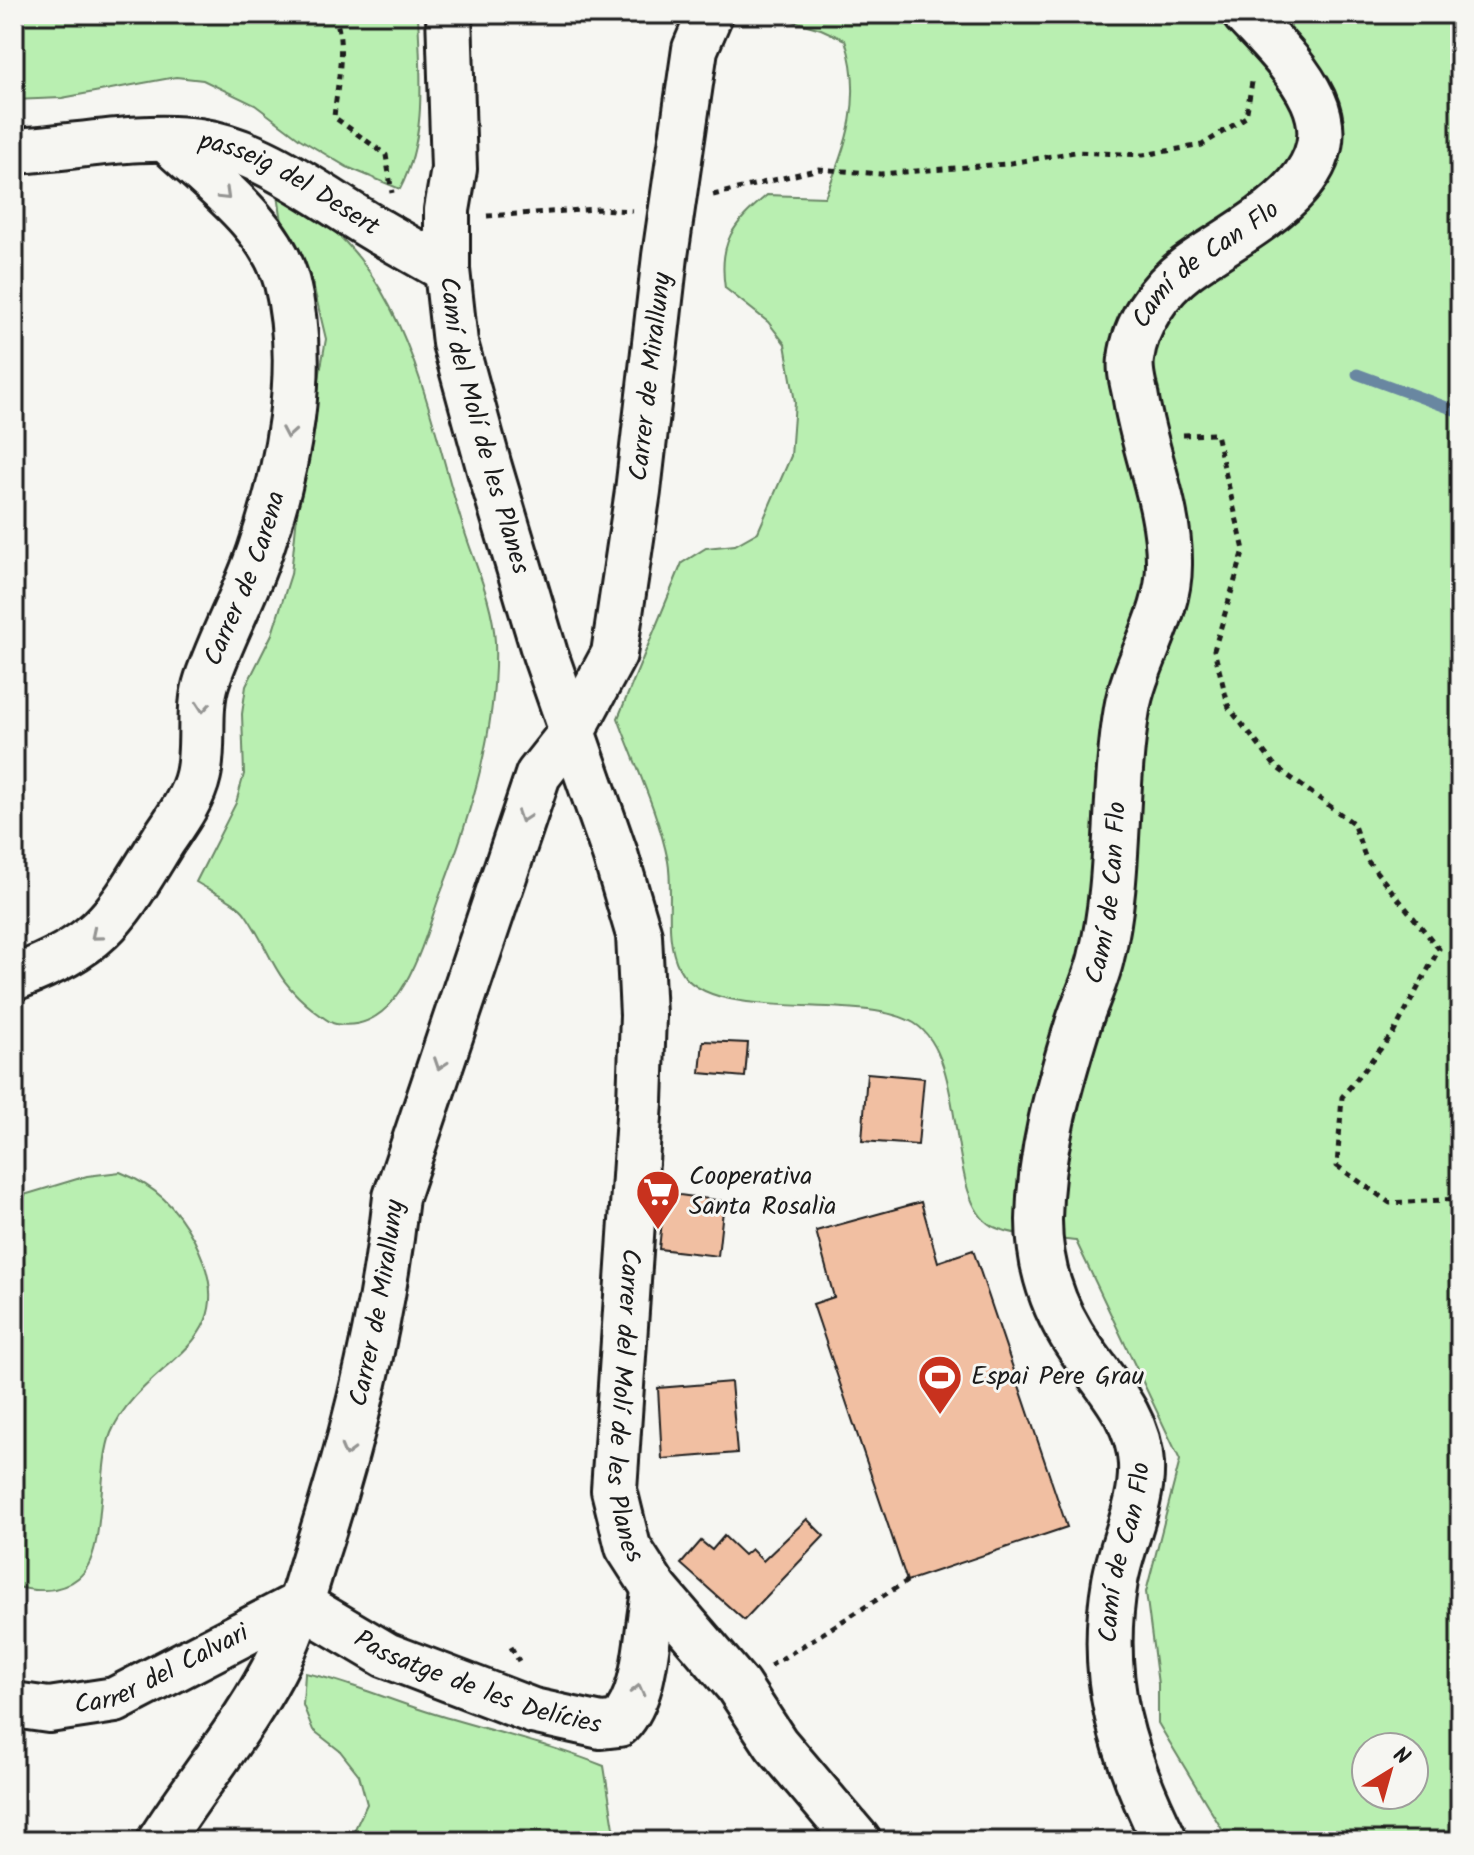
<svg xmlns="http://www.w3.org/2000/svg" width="1474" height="1855" viewBox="0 0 1474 1855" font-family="Kalam,sans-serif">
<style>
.green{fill:#b9efb1;stroke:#6a8666;stroke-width:2;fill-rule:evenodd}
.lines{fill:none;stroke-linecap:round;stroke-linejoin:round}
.stream{stroke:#6987a1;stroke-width:11}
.building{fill:#f1bfa2;stroke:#1c1c1c;stroke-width:2}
.minor-casing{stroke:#1c1c1c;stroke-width:50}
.tertiary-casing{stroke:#1c1c1c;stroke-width:50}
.path{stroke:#1c1c1c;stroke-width:5;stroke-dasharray:6 6;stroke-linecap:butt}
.minor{stroke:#f6f6f2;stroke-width:44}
.tertiary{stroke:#f6f6f2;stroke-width:44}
.oneway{stroke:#949492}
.labels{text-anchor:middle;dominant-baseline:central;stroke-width:6;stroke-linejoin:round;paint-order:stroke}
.street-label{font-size:26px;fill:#1c1c1c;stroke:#f6f6f2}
.poi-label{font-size:26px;fill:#1c1c1c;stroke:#f6f6f2;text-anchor:start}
</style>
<rect width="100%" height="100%" fill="#f6f6f2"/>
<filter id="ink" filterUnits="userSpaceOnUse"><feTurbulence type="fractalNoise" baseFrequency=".0125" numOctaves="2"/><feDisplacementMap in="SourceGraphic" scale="16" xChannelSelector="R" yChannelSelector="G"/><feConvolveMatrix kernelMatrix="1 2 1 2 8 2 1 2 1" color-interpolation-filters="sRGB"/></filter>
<g filter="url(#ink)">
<path class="green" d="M14,14h404c2,59 10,121 -18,175l-53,-22 -47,-28 -45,-34 -52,-25 -27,-3 -114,21 -48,2z
M769,14h691v1827h-231l-71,-118v-39l-12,-92 34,-132 -104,-219c-22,-3 -65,-5 -84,-15 -48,-26 -22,-168 -78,-203 -56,-33 -205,4 -235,-55 -16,-31 -5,-73 -11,-107 -10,-50 -33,-96 -50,-143l64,-155 24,-15 29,-3 23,-13 33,-76 4,-54 -10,-58 -17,-22 -43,-34c-7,-46 8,-64 42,-93l58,2c22,-54 39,-99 20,-157l-24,-11zM1366,1747h48v48h-48z
M278,195c124,51 148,212 183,325 12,41 32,80 34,122 3,85 -25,176 -55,253 -17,45 -37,140 -104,129 -7,-1 -14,-8 -20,-12 -45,-35 -42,-56 -70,-97 -9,-14 -36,-24 -50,-33l40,-79 8,-29 -2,-60 4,-28 26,-52 19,-60 9,-89 26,-146 -14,-59 -29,-51z
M120,1172c35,14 56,34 74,68 57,110 -51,116 -83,193 -15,38 -3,122 -33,145 -18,15 -43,14 -64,8v-388l73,-22z
M305,1673c50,10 97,33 147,46 51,15 102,27 152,47l10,62 -7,13h-265l12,-10 13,-27 -8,-29 -19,-24 -27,-21 -10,-25z"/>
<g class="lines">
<path class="stream" d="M1357,374l103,38"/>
</g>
<path class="building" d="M703,1041l45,2 -3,34 -45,-4z
M867,1073l57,5 -6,67 -56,-4z
M665,1193l59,8 -6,55 -59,-7z
M921,1202l17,60 35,-12 94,277 -160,54 -94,-277 21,-7 -18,-66z
M731,1382l6,71 -75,6 -4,-71z
M807,1519l17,17 -80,84 -63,-56 20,-23 11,9 12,-14 20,19 7,-6 12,12z"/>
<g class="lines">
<g class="minor-casing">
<g id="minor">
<path d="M380,232l67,38v-60l7,-41 -5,-155"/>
<path id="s1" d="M14,978c91,-35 101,-60 150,-139 13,-19 29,-41 34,-64 7,-31 -1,-65 9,-95 15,-44 38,-85 53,-129 28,-82 48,-182 27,-268 -15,-58 -77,-102 -119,-142"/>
<path id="s2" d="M300,1604l86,51 147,56 68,15 18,-2c30,-32 26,-92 36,-135"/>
<path id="s3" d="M14,1705l35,5 66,-10 185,-96"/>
<path id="s4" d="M160,1841c39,-62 88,-118 120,-184 16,-33 25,-69 36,-104 38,-116 67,-234 80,-356l142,-422 34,-43 42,-78 24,-163 27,-235 30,-207 15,-35"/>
</g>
</g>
<g class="tertiary-casing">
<g id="tertiary">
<path id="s5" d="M14,151c58,-3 128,-18 185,-10 64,9 126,59 181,91"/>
<path id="s6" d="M447,270l8,73 34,124 56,187 70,200 24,81 4,80 -3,87 -26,388 14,57 27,42 83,97 38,58 82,97"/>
<path id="s7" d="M1165,1841c-43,-87 -67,-162 -50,-260 7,-40 28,-76 26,-117 -2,-52 -45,-88 -70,-130 -21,-35 -32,-74 -32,-114 1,-68 19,-132 39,-196 7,-22 18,-44 23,-66 20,-81 12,-167 26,-249 8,-48 42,-93 42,-144 1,-57 -24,-111 -33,-166 -2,-13 -7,-27 -5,-40 4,-35 28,-70 56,-91 51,-38 163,-85 126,-168 -15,-32 -44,-60 -68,-86"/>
</g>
</g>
<path class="path" d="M334,14c13,30 3,71 0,103l52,38 6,38
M713,195l106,-26 61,5 125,-10 70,-12 68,3 59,-10 44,-28 6,-35
M487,216l111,-7 35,2
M1183,435l33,-1 28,116 -30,100 15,58 47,59 77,56 13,36 73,90 -45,83 -52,65 -5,69 53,37 70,-4
M511,1647l8,14
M770,1666l137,-85"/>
<use href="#minor" class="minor"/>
<use href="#tertiary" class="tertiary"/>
</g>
<defs><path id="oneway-chevron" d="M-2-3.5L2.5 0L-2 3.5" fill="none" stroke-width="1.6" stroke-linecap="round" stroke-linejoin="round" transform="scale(2)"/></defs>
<g class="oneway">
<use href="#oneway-chevron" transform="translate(225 195) rotate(44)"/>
<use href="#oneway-chevron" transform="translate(288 433) rotate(100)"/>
<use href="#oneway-chevron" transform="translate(203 707) rotate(95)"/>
<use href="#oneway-chevron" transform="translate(523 817) rotate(109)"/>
<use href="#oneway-chevron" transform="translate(96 935) rotate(140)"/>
<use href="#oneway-chevron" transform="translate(440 1064) rotate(109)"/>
<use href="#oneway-chevron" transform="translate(347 1451) rotate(105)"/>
<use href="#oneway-chevron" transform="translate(638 1690) rotate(-76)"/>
</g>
</g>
<defs>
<g id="supermarket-pin" transform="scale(2.3)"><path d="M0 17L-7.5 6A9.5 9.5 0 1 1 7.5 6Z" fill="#c8321e" stroke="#f6f6f2"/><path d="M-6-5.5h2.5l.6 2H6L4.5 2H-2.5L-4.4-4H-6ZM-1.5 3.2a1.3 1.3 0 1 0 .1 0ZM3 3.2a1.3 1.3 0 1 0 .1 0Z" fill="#fff"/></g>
<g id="stadium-pin" transform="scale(2.3)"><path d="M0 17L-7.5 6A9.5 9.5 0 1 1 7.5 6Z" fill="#c8321e" stroke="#f6f6f2"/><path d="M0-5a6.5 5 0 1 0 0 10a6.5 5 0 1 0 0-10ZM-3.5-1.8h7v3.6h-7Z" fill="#fff"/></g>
</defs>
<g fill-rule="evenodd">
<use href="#supermarket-pin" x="658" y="1192"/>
<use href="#stadium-pin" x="940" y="1377"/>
</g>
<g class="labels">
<g class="street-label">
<text stroke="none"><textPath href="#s5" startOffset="286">passeig del Desert</textPath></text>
<text stroke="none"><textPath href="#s7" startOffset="1668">Camí de Can Flo</textPath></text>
<text stroke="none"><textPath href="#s4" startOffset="1564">Carrer de Miralluny</textPath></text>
<text stroke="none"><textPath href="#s6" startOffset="160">Camí del Molí de les Planes</textPath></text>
<text stroke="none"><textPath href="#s1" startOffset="488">Carrer de Carena</textPath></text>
<text stroke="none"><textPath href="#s7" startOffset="996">Camí de Can Flo</textPath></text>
<text stroke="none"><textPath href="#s4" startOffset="588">Carrer de Miralluny</textPath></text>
<text stroke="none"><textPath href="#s6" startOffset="1166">Carrer del Molí de les Planes</textPath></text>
<text stroke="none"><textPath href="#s7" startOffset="300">Camí de Can Flo</textPath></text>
<text stroke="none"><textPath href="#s3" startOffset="156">Carrer del Calvari</textPath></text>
<text stroke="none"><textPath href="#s2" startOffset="196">Passatge de les Delícies</textPath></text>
</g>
<g class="poi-label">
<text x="689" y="1177">Cooperativa<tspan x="689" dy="30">Santa Rosalia</tspan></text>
<text x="971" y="1377">Espai Pere Grau</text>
</g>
</g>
<rect width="1474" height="1855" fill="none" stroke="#f6f6f2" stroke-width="48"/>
<rect x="24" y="24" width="1426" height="1807" fill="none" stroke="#1c1c1c" stroke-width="3" filter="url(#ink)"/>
<g transform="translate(1390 1771) rotate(37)"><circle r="38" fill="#f6f6f2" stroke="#9f9f9c" stroke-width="2"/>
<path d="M0-6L14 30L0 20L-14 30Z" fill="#c8321e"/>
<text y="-12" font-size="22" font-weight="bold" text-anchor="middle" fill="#1c1c1c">N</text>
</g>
</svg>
